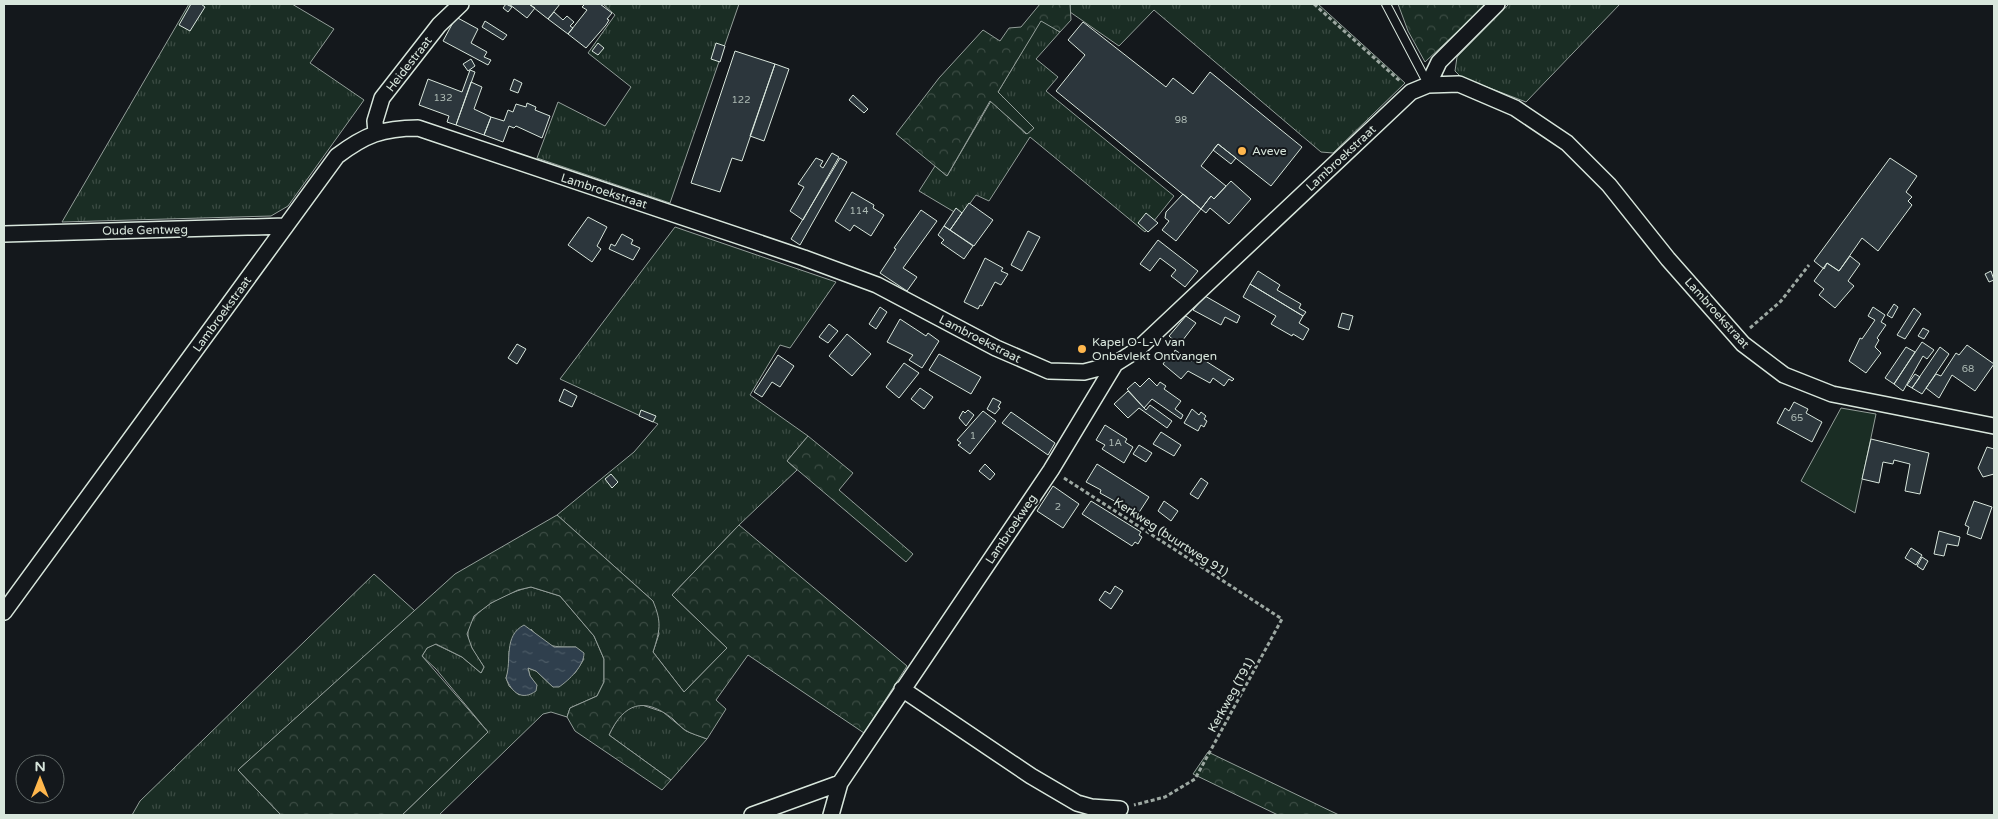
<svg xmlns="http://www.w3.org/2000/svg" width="1998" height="819" viewBox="0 0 1998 819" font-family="'Varela Round',sans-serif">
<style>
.grass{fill:url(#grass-tufts);stroke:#939e99;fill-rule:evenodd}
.forest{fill:url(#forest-crowns);stroke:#939e99}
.garden{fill:#1a2d24;stroke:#939e99}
.water{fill:url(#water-ripples);stroke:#939e99}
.building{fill:#2c363c;stroke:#d8e6dc}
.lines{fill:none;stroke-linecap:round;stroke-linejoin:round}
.service-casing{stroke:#d8e6dc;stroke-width:10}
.minor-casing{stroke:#d8e6dc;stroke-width:18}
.path{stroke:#9da8a2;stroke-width:3;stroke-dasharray:4 2.5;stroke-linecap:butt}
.service{stroke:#14181c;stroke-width:8}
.minor{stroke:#14181c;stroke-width:15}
.poi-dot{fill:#ffb74d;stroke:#14181c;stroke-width:2}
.labels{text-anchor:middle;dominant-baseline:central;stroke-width:4;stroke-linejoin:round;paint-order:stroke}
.number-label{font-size:10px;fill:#adbab4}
.street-label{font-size:12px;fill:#d8e6dc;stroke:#14181c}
.poi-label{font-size:12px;fill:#d8e6dc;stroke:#14181c;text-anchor:start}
</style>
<defs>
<pattern id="grass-tufts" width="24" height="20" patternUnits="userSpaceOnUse" patternTransform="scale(1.25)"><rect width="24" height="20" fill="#1a2d24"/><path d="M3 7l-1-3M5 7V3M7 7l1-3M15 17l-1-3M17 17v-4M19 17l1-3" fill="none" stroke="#3b4b43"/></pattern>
<pattern id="forest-crowns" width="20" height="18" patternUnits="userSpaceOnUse" patternTransform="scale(1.25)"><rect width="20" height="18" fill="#1a2d24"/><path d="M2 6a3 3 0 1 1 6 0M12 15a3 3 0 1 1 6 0" fill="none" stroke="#3b4b43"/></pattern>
<pattern id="water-ripples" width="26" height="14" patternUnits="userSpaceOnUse" patternTransform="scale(1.25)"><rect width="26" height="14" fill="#2f3f4d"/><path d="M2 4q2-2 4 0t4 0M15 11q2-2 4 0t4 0" fill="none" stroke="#4c5b66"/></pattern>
</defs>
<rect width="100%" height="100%" fill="#14181c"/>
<path class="grass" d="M189,4h103l42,25 -24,34 54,37 -76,106 -17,10 -209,6z
M603,4h136l-69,199 -133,-45 21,-56 47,24 26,-39 -43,-34 27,-38z
M1070,4h248l87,79 -72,70 -12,-1 -167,-142 -35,36 -49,-34z
M1509,4h111l-94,98 -65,-25 -6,-6 2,-14z
M1041,20l19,12 -24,27 22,18 -12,14 128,105 -29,36 -115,-95 -41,64 -13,-6 -15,21 -42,-25 16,-25 12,10 44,-75 35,33 8,-6 -36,-36z
M675,227l161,55 -46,66 -10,-3 -30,50 58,41 -21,25 10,9 -58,55 -67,70 55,53 -43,44 -31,-40 6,-18 -6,-33 -96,-86 77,-63 24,-28 -98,-45z
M374,574l41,37 -177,159 43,45h-149l8,-14z
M531,587l29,9 34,40 10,23v23l-7,14 -27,12 -3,9 -16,-5 -8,2 -104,101h-37l86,-83 -52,-63 -14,-13 5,-8 8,-4 27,13 19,16 3,-6c-6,-10 -15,-20 -16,-31 -3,-26 43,-45 63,-49zM531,629c16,19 21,18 45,18l8,12 -9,14 -22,14 -17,-16 -8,-3 2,8 7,10 -18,9 -10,-9 -3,-8 3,-9v-18z
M639,704l24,8 23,19 21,8 -36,41 -62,-45c7,-15 13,-26 30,-31z"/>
<path class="forest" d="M1040,4h30l1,16 -11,12 -19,-11 -43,71 36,36 -7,6 -37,-33 -43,75 -51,-42 43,-56 44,-48 17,11 9,-13 12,-1z
M1398,4h89l-62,58 -17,-31z
M808,436l45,37 -14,17 74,64 -7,8 -119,-101z
M557,515l96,86c9,22 7,29 0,51l31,40 43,-44 -55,-53 67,-70 168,141 -43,67 -116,-78 -32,45 10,9 -19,30c-7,-3 -16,-5 -22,-9 -4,-3 -8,-7 -12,-11 -29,-23 -49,-16 -64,16l62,45 -9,10 -87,-59 -8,-14 3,-9 27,-12 7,-14v-23l-10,-23 -34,-40 -29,-9 -13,3 -27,13 -17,13 -7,18 5,14 12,19 -3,6 -19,-16 -26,-13 -9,4 -5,8 66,76 -86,83h-121l-43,-45 217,-196z
M1208,752l131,63h-61l-85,-41z"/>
<path class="garden" d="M1841,408l35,6 -21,99 -54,-32z"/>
<path class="water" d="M524,625l30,22h22l8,6c0,13 -15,27 -25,34h-6l-17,-16 -8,-3 2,8 7,9 -1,6c-14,10 -24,2 -30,-13 6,-18 -3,-42 18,-53z"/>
<path class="building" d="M191,4h10l4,3 -15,24 -11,-6z
M506,4l6,3 -4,5 -5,-4z
M509,4h20l6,4 -8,10z
M529,4h31l-12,15z
M585,4h15l12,9 -5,6 2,1 -3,5 -20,23 -18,-14 19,-24 -5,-3z
M554,12l9,8 4,-4 7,6 -4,4 3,2 -5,6 -20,-15z
M456,17l22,12 -7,14 16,9 -3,5 7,3 -3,5 -45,-24z
M485,21l22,14 -4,5 -21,-13z
M1083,22l83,65 7,-9 20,16 17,-22 92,75 -31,39 -53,-42 -17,22 25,20 -12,13 -3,-3 -10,13 -145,-118 29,-36 -17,-15z
M598,43l6,5 -6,7 -6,-4z
M716,43l9,3 -5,16 -9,-3z
M735,51l40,13 -33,97 -10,-3 -12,34 -29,-9z
M471,59l4,7 -7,5 -5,-7z
M775,64l14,5 -25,72 -14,-5z
M470,70l5,2 -19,53 -9,-3 2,-6 -30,-11 9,-26 34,13z
M514,79l8,4 -4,10 -8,-3z
M471,82l11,5 -8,22 17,8 -7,18 -28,-10z
M853,95l15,14 -4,4 -15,-13z
M527,103l9,4 -1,3 15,6 -8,22 -26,-12 -2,2 -5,-2 -6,16 -19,-7 7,-18 13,4 4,-11 5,2 3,-8 10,3z
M1218,144l18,14 -5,6 -18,-14z
M832,153l7,4 -36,63 -13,-9 14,-24 -6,-3 18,-26 7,3 -3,5 3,2z
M840,158l7,4 -47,83 -9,-6z
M1890,158l27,18 -11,16 6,5 -4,4 4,4 -34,46 -16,-13 -23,33 -12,-8 -3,6 -10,-8z
M1231,181l20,18 -22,25 -19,-16 -4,5 -5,-4 10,-13 3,3z
M852,192l22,13 -1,3 11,7 -13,21 -17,-11 -4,6 -15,-10z
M1183,194l18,15 -25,32 -14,-11 7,-9 -4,-3 1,-6z
M969,203l24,17 -19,26 -24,-16z
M956,208l6,5 -12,17 -6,-4z
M921,210l16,11 -34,47 14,9 -10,14 -27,-18 16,-24 -2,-1z
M1146,213l12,10 -10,9 -10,-9z
M588,217l19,10 -10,19 4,3 -9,13 -24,-17z
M944,226l29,20 -9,13 -23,-16 3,-3 -6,-5z
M1028,231l12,6 -18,34 -11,-6z
M622,234l11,6 -2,4 9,4 -7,12 -24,-11 2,-5 4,2z
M1158,240l40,31 -13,16 -14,-11 5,-6 -16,-12 -10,13 -10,-7z
M1850,256l10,8 -12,17 6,5 -19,22 -16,-13 5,-6 -10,-8 13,-18 12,8z
M985,258l18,10 -2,3 7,3 -7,11 -6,-3 -13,24 -2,-1 -2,4 -14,-7z
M1258,271l22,14 -3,5 24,14 -2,4 7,4 -3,4 -53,-32z
M1991,271l3,9 -5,2 -4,-8z
M1250,284l53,32 -4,7 10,6 -6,11 -10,-6 -1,2 -21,-12 5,-8 -33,-19z
M1205,296l35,20 -3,7 -12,-6 -4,8 -28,-15z
M1894,304l4,3 -6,11 -5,-3z
M880,307l7,5 -11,17 -7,-5z
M1873,307l12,8 -4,7 5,3 -9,13 2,2 -4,7 6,6 -15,20 -17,-12 11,-23 2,1 13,-19 -7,-4z
M1914,308l7,6 -16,25 -8,-4z
M1342,313l11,3 -4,14 -11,-3z
M1186,316l10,7 -17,22 -10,-9z
M900,319l26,17 2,-3 11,8 -17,27 -13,-8 4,-5 -26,-13z
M829,324l9,7 -10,12 -9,-6z
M1923,328l6,3 -5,8 -6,-3z
M847,334l24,20 -19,22 -23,-20z
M1922,342l12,8 -7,9 -4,-3 -20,35 -9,-7z
M517,344l9,5 -9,15 -9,-6z
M1967,345l27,19 -19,27 -23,-16 -13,23 -13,-10 10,-14 5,2 15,-23 3,2z
M1906,347l9,5 -21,32 -9,-6z
M1940,347l9,7 -27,40 -10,-6z
M1175,350l17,11 4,-6 38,24 -2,2 -3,-2 -5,7 -11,-8 -3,5 -22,-12 -7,8 -18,-15 7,-10 2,2z
M939,354l42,23 -10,17 -42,-24z
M778,355l16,11 -14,21 -8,-5 -10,15 -8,-5z
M904,363l15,10 -20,25 -13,-11z
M1915,374l5,3 -8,11 -5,-3z
M1149,378l8,8 3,-4 6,4 -2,3 17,12 -6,8 8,6 -2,4 -29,-20 -8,9 -17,-19 8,-7 5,5z
M920,388l13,9 -9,12 -13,-10z
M564,389l13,7 -5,11 -13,-6z
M1128,391l18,19 4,-5 22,16 -5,7 -28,-20 -11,10 -14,-14z
M993,398l8,4 -3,5 2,1 -5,6 -8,-5z
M1794,402l14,7 -2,4 16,9 -10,20 -35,-19 8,-15 4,3z
M1192,409l7,6 2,-3 5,4 -2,3 3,2 -3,6 -3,-2 -3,6 -14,-8z
M641,410l15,6 -3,6 -14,-6z
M968,410l6,5 -8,11 -7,-8 4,-7 2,2z
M983,411l13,10 -26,33 -12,-9 3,-2 -4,-3z
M1011,412l44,31 -7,12 -46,-32z
M1105,425l22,14 -2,3 8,5 -9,16 -22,-14 3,-4 -9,-5z
M1161,432l20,13 -7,11 -21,-12z
M1871,439l58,14 -9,41 -15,-3 5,-27 -16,-4 -1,4 -10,-2 -4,21 -17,-4z
M1139,445l13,8 -6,9 -13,-8z
M1987,447l7,2v25l-11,3 -5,-9z
M985,464l10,10 -5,6 -11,-9z
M1097,464l52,33 -11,17 -38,-21 1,-3 -15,-8z
M611,474l7,8 -6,6 -7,-9z
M1201,478l7,5 -10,16 -8,-5z
M1053,486l26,18 -16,24 -26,-17z
M1091,501l50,31 -2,3 3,2 -4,7 -3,-2 -3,4 -50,-32z
M1164,501l14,10 -7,10 -13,-10z
M1974,501l18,6 -11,32 -14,-5 2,-7 -4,-2z
M1939,531l21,6 -2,9 -11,-2 -3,12 -10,-2z
M1911,548l11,7 -6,10 -11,-7z
M1922,557l6,4 -5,9 -6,-4z
M1115,586l8,5 -12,18 -12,-9 6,-9 5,3z"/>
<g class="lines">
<g class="service-casing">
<path id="service" d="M1386,4l42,80"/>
</g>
<g class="minor-casing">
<path id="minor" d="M1428,85l11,-23 58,-58
M376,133l-1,-12 7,-23 57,-73 22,-21
M4,234l282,-8
M4,612l333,-456c28,-21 45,-28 81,-28l386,130 73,27 119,63 53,23 35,1 31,-8 22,-14 274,-258 17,-7 31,-1 56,24 52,35 42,42 59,74 75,85 41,31 48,19 162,32
M902,689l129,87 46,27 14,4 29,2
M752,815l88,-32
M831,815l9,-32 211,-313 64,-106"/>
</g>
<path class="path" d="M1314,4l87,78
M1750,328l31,-27 28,-36
M1064,478l218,141 -87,160 -30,18 -31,8"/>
<use href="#service" class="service"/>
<use href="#minor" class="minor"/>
</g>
<g class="poi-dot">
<circle cx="1242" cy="151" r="5"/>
<circle cx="1082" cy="349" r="5"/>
</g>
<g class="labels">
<g class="number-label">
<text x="443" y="98">132</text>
<text x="741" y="100">122</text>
<text x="1181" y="120">98</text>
<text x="859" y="211">114</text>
<text x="1968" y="369">68</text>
<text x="1797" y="418">65</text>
<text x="973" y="436">1</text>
<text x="1115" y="443">1A</text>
<text x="1058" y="507">2</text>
</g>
<g class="street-label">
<text transform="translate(409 64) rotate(-52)">Heidestraat</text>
<text transform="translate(1341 158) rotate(-43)">Lambroekstraat</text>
<text transform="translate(604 191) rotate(18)">Lambroekstraat</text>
<text transform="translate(145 230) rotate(-1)">Oude Gentweg</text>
<text transform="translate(1717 313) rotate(48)">Lambroekstraat</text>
<text transform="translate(222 314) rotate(-54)">Lambroekstraat</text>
<text transform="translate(980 339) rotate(27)">Lambroekstraat</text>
<text transform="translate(1011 529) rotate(-56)">Lambroekweg</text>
<text transform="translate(1171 537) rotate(33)">Kerkweg (buurtweg 91)</text>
<text transform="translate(1231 695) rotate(-61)">Kerkweg (T91)</text>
</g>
<g class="poi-label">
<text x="1252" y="151">Aveve</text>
<text x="1092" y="342">Kapel O-L-V van<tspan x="1092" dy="14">Onbevlekt Ontvangen</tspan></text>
</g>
</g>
<rect width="1998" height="819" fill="none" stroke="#d8e6dc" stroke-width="10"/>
<g transform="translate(40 779)"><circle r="24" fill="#14181c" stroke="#626a69"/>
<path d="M0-4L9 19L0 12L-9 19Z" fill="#ffb74d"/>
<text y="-8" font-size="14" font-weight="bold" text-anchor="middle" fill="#d8e6dc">N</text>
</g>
</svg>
